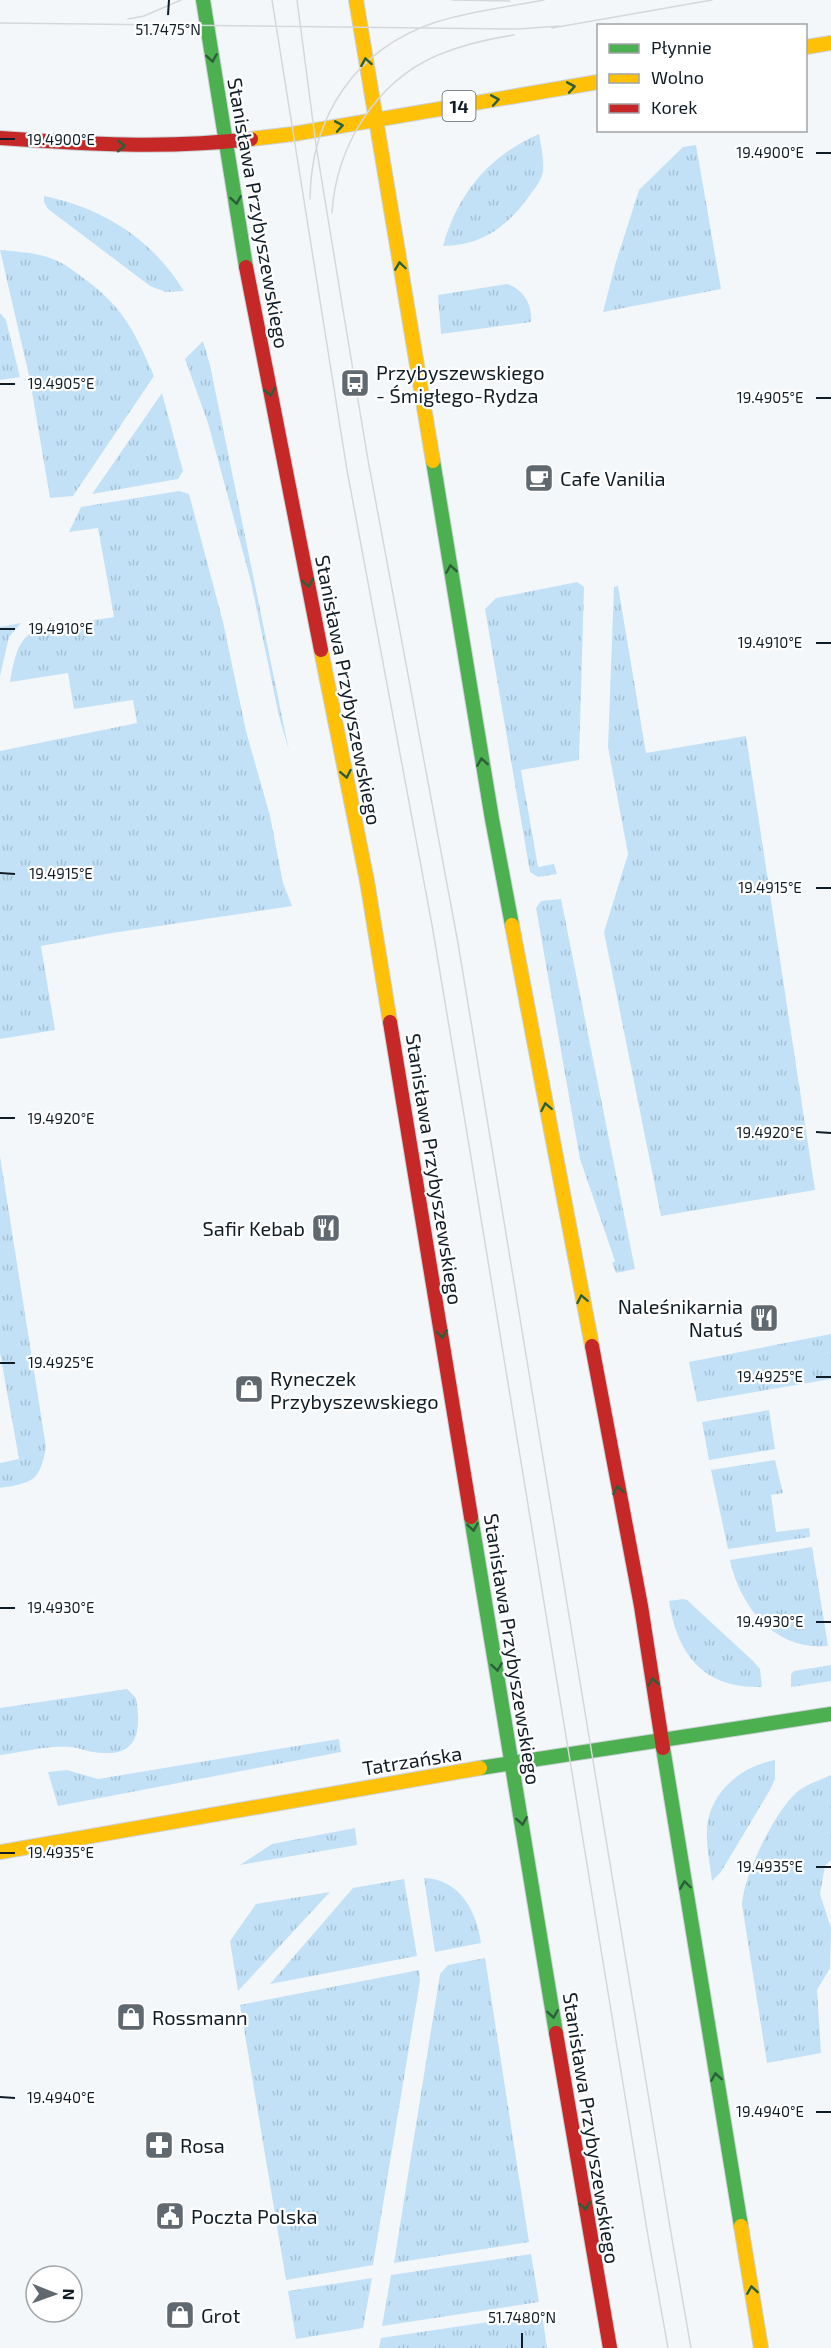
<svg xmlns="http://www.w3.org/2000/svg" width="831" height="2348" viewBox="0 0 831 2348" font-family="'Exo 2',sans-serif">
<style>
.grass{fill:url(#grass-tufts)}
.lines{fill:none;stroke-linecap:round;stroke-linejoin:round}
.fast-casing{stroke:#cad2d7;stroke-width:16}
.slow-casing{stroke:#cad2d7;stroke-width:16}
.jam-casing{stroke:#cad2d7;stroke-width:16}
.fast{stroke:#4caf50;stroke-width:14}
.slow{stroke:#ffc107;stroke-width:14}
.jam{stroke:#c62828;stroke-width:14}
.tram{stroke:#d5d8d9;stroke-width:1.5}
.oneway{stroke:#2c5f39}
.ticks{fill:none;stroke:#111d26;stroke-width:2}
.labels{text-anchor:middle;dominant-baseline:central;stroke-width:4.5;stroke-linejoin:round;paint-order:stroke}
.shield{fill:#fff;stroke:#586167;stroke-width:1.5}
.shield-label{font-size:18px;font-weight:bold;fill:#111d26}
.street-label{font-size:20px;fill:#111d26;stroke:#fff}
.poi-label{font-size:20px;fill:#111d26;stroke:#fff;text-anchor:start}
.ticks-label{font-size:15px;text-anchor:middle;fill:#111d26;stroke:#fff;stroke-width:4.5;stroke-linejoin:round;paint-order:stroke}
</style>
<defs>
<pattern id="grass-tufts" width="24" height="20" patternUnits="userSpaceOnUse" patternTransform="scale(1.5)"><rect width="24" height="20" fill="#c2e1f7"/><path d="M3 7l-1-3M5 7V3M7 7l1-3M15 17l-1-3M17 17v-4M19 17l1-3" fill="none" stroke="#a6c1d4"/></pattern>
</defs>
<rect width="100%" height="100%" fill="#f4f7fa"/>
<path class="grass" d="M539,134c2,11 5,25 4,37 -1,9 -8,17 -13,24 -22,31 -48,51 -87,51 15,-53 46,-90 96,-112z
M696,145l25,144 -118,23 12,-47 24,-75 44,-43z
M44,196c59,12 108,43 140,95l-18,1 -16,-6 -102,-77 -4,-7z
M0,250c17,2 34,2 50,8 10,3 20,10 28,16 45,32 55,54 76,102l-81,120 -23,2 -20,-118z
M507,284c16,5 26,21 24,38l-90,12 -3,-39z
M0,313l6,7 14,57 -20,3z
M203,341l7,24 79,386 -10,-35 -28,-134 -43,-159 -23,-64z
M162,393l21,78 -5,8 -86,15z
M179,491l10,3 34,128 23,109 24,85 13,67 9,23 -180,27 -71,13 14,84 -55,9v-288l137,-28 -4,-23 -59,9 -6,-36 -58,9c4,-20 6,-44 28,-53l76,-12 -16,-89 -29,4 12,-25z
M577,582l7,5 -5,173 -58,10 17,97 16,-3 3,10 -19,3 -8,-5 -45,-263 11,-11z
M618,586l28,167 100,-17 69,454 -154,26 -57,-284 24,-78 -20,-107 6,-160z
M21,623l-12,14 -9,39v-49z
M561,899l74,370 -19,4 -4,-10 3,-2 -35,-102 -44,-251 5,-7z
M0,1156l46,291c-6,34 -13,36 -46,41v-25l19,-4 -19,-106z
M831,1334v45l-134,23 -8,-40z
M769,1410l6,39 -66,11 -7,-38z
M775,1460l8,33 -12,2 5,37 33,-4 1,9 -82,12 -17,-79z
M812,1547l16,99c-52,5 -88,-38 -98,-86z
M683,1599l4,1 66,61 7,8 2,18c-58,2 -85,-32 -93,-86z
M831,1665v16l-40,6v-13l3,-3z
M127,1689l9,9c6,36 1,61 -43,54 -8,-1 -15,-5 -23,-5 -23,-2 -47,5 -70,8v-47z
M339,1739l2,13 -283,54 -10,-34 19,-2 31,9z
M775,1760v19l-5,11 -49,82 -9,9c-2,-17 -6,-34 -5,-52 2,-36 34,-63 68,-69z
M831,1775v85l-6,6 -5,28 11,34 -1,40 -13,22 4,63 -54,10 -25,-158c1,-29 33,-94 55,-113 10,-8 23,-12 34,-17z
M355,1828l2,17 -117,20 32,-21z
M424,1878c36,1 53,34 57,65l-46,9z
M404,1879l13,77 -147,28 83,-96z
M330,1892l-92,99 -8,-50 26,-37z
M485,1958l44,284 -135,21 46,-289 8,-9z
M419,1970l1,11 -47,284 -87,15 -46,-275z
M531,2254l8,48 -157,24 9,-51z
M372,2278l-9,50 -67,11 -8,-48z
M542,2314l5,34h-168l2,-10z"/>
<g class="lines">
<g class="fast-casing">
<path id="fast" d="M203,0l43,267
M433,461l59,358 20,106
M471,1517l85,516
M663,1748l78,478
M480,1768l351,-54"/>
</g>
<g class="slow-casing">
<path id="slow" d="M356,0l77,461
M806,47l25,-4
M251,139l42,-5 305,-52
M321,650l46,231 23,141
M512,925l80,421
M0,1852l480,-84
M741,2226l20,122"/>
</g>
<g class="jam-casing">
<path id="jam" d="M0,138c83,6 168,11 251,1
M246,267l75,383
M390,1022l81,495
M592,1346l49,260 22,142
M556,2033l54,315"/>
</g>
<use href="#fast" class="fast"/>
<use href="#slow" class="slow"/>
<use href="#jam" class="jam"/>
<path class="tram" d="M272,0l75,470 85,455 34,202 183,1115 19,106
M297,0l19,145 28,171 24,144 90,483 214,1296 19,109
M452,0l58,1
M128,19l16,-3 37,-16
M0,23l519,6 40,-3
M552,28l160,-28
M310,199c1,-83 45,-150 126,-177 35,-11 72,-15 108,-22
M332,213c4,-66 43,-131 106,-158 24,-10 50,-16 76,-20"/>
</g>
<defs><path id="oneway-chevron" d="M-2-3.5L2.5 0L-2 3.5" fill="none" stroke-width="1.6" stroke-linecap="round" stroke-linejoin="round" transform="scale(1.5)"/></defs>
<g class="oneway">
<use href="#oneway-chevron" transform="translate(212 58) rotate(81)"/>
<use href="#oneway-chevron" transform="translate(366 62) rotate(-100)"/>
<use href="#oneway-chevron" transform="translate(571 87) rotate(-10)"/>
<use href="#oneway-chevron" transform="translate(495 100) rotate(-10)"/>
<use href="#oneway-chevron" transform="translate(339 126) rotate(-10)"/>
<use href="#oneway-chevron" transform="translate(121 146)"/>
<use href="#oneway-chevron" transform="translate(236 200) rotate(81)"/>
<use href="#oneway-chevron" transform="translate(400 266) rotate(-98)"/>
<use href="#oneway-chevron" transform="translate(270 392) rotate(79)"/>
<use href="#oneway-chevron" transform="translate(451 569) rotate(-99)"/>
<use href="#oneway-chevron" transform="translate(308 583) rotate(79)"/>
<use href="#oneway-chevron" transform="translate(482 762) rotate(-99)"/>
<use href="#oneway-chevron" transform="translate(346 774) rotate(79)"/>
<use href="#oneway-chevron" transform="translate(546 1107) rotate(-101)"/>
<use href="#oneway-chevron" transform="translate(582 1299) rotate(-101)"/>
<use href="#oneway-chevron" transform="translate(442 1334) rotate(81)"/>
<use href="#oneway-chevron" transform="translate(618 1490) rotate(-101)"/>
<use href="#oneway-chevron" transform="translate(473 1527) rotate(81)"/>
<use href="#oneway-chevron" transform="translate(497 1667) rotate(81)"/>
<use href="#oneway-chevron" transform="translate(653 1682) rotate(-99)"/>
<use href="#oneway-chevron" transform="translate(522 1821) rotate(81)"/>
<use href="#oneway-chevron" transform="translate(685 1885) rotate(-98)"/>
<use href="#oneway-chevron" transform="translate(553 2014) rotate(81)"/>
<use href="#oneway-chevron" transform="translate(716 2077) rotate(-99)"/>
<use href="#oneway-chevron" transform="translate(585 2206) rotate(81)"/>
<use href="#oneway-chevron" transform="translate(752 2290) rotate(-99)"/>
</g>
<path class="ticks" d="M168,15l1,-15M0,139h15M816,153h15M0,384h15M816,398h15M0,629h15M816,643h15M0,873l15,1M816,888h15M0,1118h15M816,1132l15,1M0,1363h15M816,1377h15M0,1608h15M816,1622h15M0,1853h15M816,1867h15M0,2097l15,1M816,2112h15M522,2348v-15"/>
<defs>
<g id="bus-square" transform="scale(1.5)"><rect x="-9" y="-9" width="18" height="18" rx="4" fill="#606970" stroke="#fff"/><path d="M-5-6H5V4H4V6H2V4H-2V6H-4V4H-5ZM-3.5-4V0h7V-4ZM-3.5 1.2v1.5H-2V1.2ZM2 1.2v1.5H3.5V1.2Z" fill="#fff"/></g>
<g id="cafe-square" transform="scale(1.5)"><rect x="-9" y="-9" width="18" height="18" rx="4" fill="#606970" stroke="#fff"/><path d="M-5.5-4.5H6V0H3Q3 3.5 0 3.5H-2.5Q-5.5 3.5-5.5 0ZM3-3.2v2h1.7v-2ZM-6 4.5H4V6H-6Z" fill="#fff"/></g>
<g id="restaurant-square" transform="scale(1.5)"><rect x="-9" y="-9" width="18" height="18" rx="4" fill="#606970" stroke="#fff"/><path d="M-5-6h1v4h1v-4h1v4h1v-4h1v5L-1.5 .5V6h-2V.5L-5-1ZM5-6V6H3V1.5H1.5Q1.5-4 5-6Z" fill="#fff"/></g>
<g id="shop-square" transform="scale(1.5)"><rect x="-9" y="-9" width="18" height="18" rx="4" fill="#606970" stroke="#fff"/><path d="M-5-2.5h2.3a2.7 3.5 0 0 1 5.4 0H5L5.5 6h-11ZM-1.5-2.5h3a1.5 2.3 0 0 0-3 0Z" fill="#fff"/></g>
<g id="pharmacy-square" transform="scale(1.5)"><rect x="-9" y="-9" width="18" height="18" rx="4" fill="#606970" stroke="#fff"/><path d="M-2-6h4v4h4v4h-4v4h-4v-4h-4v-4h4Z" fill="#fff"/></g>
<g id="civic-square" transform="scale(1.5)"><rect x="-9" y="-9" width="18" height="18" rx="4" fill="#606970" stroke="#fff"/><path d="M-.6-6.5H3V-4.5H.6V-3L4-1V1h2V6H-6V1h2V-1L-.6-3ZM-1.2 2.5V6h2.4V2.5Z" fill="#fff"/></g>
</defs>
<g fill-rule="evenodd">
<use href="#bus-square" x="355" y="383"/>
<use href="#cafe-square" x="539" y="478"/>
<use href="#restaurant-square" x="326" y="1228"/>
<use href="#restaurant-square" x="764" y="1318"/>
<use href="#shop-square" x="249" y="1389"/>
<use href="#shop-square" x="131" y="2017"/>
<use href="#pharmacy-square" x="159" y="2145"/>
<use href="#civic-square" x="170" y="2216"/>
<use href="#shop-square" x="180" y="2315"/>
</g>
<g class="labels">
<rect class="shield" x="442.5" y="91" width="33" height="30" rx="4.5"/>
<g class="shield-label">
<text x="459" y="106">14</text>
</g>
<g class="street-label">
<text transform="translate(259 213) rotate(80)">Stanisława Przybyszewskiego</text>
<text transform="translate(349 690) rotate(79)">Stanisława Przybyszewskiego</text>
<text transform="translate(435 1169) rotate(81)">Stanisława Przybyszewskiego</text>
<text transform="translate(513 1649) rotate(81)">Stanisława Przybyszewskiego</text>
<text transform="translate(412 1760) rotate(-9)">Tatrzańska</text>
<text transform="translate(592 2128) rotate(81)">Stanisława Przybyszewskiego</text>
</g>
<g class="poi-label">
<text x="376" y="372">Przybyszewskiego<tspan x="376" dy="23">- Śmigłego-Rydza</tspan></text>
<text x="560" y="478">Cafe Vanilia</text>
<text x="305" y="1228" text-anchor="end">Safir Kebab</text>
<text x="743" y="1306" text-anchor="end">Naleśnikarnia<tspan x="743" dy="23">Natuś</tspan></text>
<text x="270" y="1378">Ryneczek<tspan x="270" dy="23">Przybyszewskiego</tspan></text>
<text x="152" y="2017">Rossmann</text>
<text x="180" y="2145">Rosa</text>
<text x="191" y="2216">Poczta Polska</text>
<text x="201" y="2315">Grot</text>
</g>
</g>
<g class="ticks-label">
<text x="168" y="35">51.7475°N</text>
<text x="61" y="145">19.4900°E</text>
<text x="770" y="158">19.4900°E</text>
<text x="61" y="389">19.4905°E</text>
<text x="770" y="403">19.4905°E</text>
<text x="61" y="634">19.4910°E</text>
<text x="770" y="648">19.4910°E</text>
<text x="61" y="879">19.4915°E</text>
<text x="770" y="893">19.4915°E</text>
<text x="61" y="1124">19.4920°E</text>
<text x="770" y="1138">19.4920°E</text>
<text x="61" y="1368">19.4925°E</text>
<text x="770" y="1382">19.4925°E</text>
<text x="61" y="1613">19.4930°E</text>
<text x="770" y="1627">19.4930°E</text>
<text x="61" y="1858">19.4935°E</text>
<text x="770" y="1872">19.4935°E</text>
<text x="61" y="2103">19.4940°E</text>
<text x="770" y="2117">19.4940°E</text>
<text x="522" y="2323">51.7480°N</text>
</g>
<rect x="597" y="24" width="210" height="108" fill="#ffffff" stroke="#a0a5a8" stroke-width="1.5"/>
<rect x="609" y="44" width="30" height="9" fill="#4caf50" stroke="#a0a5a8" stroke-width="1.5"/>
<text x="651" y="54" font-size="18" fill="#111d26">Płynnie</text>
<rect x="609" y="74" width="30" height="9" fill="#ffc107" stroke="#a0a5a8" stroke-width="1.5"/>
<text x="651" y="84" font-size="18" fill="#111d26">Wolno</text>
<rect x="609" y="104" width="30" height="9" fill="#c62828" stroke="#a0a5a8" stroke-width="1.5"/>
<text x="651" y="114" font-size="18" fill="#111d26">Korek</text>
<g transform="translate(54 2294) rotate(91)"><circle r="28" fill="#ffffff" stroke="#a0a5a8" stroke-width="1.5"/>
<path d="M0-4.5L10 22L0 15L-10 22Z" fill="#606970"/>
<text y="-9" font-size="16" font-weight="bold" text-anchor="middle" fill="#111d26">N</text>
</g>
</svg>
